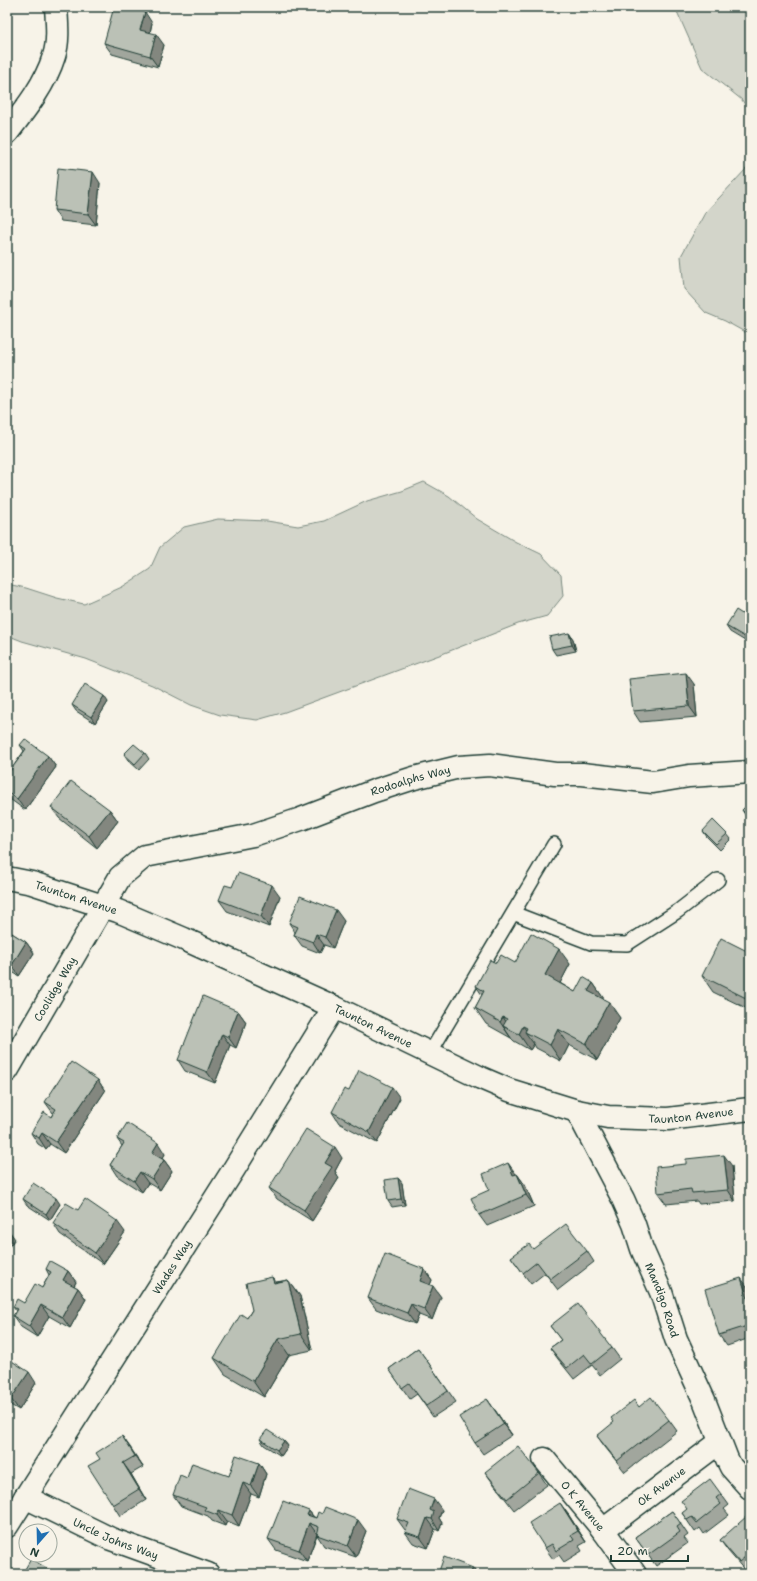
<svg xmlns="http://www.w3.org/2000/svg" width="757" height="1581" viewBox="0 0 757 1581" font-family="'Shantell Sans',sans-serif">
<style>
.green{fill:#d3d5ca;stroke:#79897f}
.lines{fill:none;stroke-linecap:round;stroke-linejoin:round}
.lane-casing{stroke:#1f3d34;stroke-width:16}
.street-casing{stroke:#1f3d34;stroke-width:25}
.lane{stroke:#f7f3e8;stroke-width:13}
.street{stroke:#f7f3e8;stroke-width:22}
.wall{fill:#a1a69d;stroke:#1f3d34}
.shaded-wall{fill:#83877f;stroke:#1f3d34}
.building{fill:#bbc1b6;stroke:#1f3d34}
.labels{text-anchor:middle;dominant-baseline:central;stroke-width:3;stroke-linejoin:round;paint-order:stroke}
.street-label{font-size:11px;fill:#1f3d34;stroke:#f7f3e8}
</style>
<rect width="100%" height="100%" fill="#f7f3e8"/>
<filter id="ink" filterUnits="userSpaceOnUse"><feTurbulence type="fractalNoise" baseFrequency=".025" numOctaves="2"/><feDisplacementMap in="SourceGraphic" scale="8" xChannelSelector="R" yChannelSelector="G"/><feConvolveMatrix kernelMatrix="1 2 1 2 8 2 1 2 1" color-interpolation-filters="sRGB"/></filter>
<g filter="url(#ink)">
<path class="green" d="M675,7h75v105l-8,-12 -40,-32z
M750,159v176l-25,-14 -19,-8 -22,-24 -3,-33 24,-43 42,-45z
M424,482l25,14 28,23 39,23 25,12 20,21 2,21 -16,20 -29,8 -76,30 -157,58 -28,8 -37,-5 -29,-10 -39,-20 -66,-26 -64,-18 -15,-6v-51l19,4 31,10 27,6 38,-17 28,-18 10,-22 24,-20 34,-8 49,2 31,5 26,-5 43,-20 35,-10z"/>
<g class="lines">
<g class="lane-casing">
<path id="lane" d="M513,913l78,30 36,1 51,-33 40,-31
M430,1053l124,-209"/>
</g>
<g class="street-casing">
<g id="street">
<path d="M7,133c18,-23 38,-48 47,-77 5,-15 3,-33 2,-49"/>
<path id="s1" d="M7,878l25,5 86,28 66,28 150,68 147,71 28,12 68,21 31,6 60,2 82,-10"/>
<path id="s2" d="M7,1071l113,-194 25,-21 108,-21 48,-16 73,-28 40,-13 45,-11 31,-2 65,9h27l71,8 36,-6 61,-4"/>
<path id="s3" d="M577,1111l46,88 11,25 8,25 19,43 15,47 28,61 23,59 4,8 19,21"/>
<path id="s4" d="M544,1459l59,71 32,44"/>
<path id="s5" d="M25,1497l86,42 97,35"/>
<path id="s6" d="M7,1526l227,-357 100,-162"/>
<path id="s7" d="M603,1530l117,-88"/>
</g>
</g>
<use href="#lane" class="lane"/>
<use href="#street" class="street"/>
</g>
<path class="wall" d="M152,23l-2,10 14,12 -6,22 -46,-13 -8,-11z
M100,183l-4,42 -35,-4 -7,-11z
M750,619v25l-20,-12 -4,-6z
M569,633l4,6 3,12 -20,4 -4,-6z
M694,684l3,33 -57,5 -7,-11z
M108,702l-13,21 -19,-12 -4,-6z
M20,745l28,11 8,11 -31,43 -18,-13v-22l17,-24z
M145,753l4,6 -10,11 -11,-10 -4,-6z
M750,802v20l-8,-12z
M51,807l59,3 8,11 -21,27 -38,-30z
M703,831l24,3 4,5 -11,11 -13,-13z
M280,896l-11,31 -42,-16 -8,-11z
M344,921l-11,27 -9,-3 -4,8 -18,-7 -8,-11 1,-3 -6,-9z
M7,930l19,12 8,11 -15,23 -12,-7z
M750,946v64l-37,-18 -11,-16 45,-25z
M496,963h19l55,1 -10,19 15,9 18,-9 11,16 16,19 -23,42 -28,-15 -8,16 -25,-13 -2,-4 -4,6 -16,-9 -3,-3 -25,-14 -11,-16 7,-13 -6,-9z
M238,1011l8,11 -10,26 -6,-3 -15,38 -30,-12 -7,-11z
M98,1080l7,11 -41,62 -14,-9 -4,5 -8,-5 -7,-11 20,-16 2,-4 -8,-11z
M349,1091l51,7 -23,45 -38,-20 -7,-11z
M117,1139l48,15 -3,5 2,1 8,11 -12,19 -12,-7 -6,9 -25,-16 -7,-11 12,-19z
M342,1158l-7,13 4,7 -27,43 -35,-22 -8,-11z
M732,1166l3,35 -36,3 -2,-3 -31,3 -8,-11z
M517,1174l8,11 9,21 -47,20 -8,-11 10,-25z
M398,1178l4,5 3,22 -13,2 -4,-6z
M23,1199l37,5 -10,16 -23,-15z
M78,1210l47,22 -22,32 -43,-30 -7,-11z
M533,1249l54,2 7,11 -36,28 -13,-17 -14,11 -20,-27z
M46,1269l22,2 8,11 -2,4 4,2 8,11 -16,29 -21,-12 -12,21 -16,-10 -8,-11 3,-5 -3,-4 11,-4 18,-15 7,-13z
M424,1269l8,11 -2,5 11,12 -9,23 -13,-5 -4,9 -39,-15 -8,-11z
M272,1277l4,5 12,-2 12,16 12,54 -23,5 -25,42 -39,-23 -11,-16 33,-40z
M749,1289l1,3v46l-23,8 -8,-11z
M550,1326l62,22 8,11 -20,16 -8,-10 -18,14 -16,-20 -8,-11 11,-8z
M418,1348l38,54 -23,15 -16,-23 -7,5 -21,-30z
M7,1359l29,24 -17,27 -12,-7z
M639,1407l30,13 8,11 -52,41 -20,-25 -8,-11z
M495,1410l17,25 -29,19 -8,-11z
M122,1436l21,31 -12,7 15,26 -26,16 -7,-11 -13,-46z
M260,1439l24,2 4,5 -7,10 -17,-11z
M259,1463l7,11 -7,23 -8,-3 -12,32 -12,-5 -2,5 -13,-5 -4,-5 -27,-10 -8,-11 14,-17 42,-2z
M485,1472l54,1 8,12 -33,25 -21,-27z
M721,1494l8,11 -5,4 5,6 -25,19 -4,-6 -5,4 -13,-19z
M442,1510l-3,8 3,5 -3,8 -4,-2 -7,19 -15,-5 -8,-11 1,-2h-1l-8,-11z
M309,1511l5,6 52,14 -10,26 -32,-11 -7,-11 -10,26 -31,-11 -8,-11z
M672,1511l16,24 -4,3 4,5 -32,23 -21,-29z
M568,1514l18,28 -7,4 3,5 -18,11 -5,-7 -6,4 -8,-11z
M750,1520v50l-3,3 -19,-22 -8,-11z"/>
<path class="shaded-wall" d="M145,12l7,11 -4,18 -8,-11z
M156,34l8,11 -6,22 -8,-11z
M93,172l7,11 -4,42 -8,-11z
M569,633l4,6 3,12 -4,-6z
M686,673l8,11 3,33 -8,-11z
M104,696l4,6 -13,21 -4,-6z
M48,756l8,11 -31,43 -8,-11z
M110,810l8,11 -21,27 -8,-12z
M272,885l8,11 -11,31 -8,-11z
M336,910l8,11 -11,27 -8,-11z
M316,934l8,11 -4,8 -7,-11z
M26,942l8,11 -15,23 -7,-11z
M559,949l11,15 -14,27 -11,-16z
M593,983l11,16 -4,8 -12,-16z
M609,1002l11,16 -23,42 -11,-16z
M238,1011l8,11 -10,26 -8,-11z
M503,1017l9,14 -9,-5 8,12 -11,-16z
M523,1026l6,8 -4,-2 9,12 -4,6 -11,-16z
M558,1029l11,16 -8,16 -11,-16z
M222,1034l8,11 -15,38 -8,-11z
M98,1080l7,11 -41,62 -8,-11z
M392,1087l8,11 -23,45 -8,-11z
M42,1133l8,11 -4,5 -7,-11z
M158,1143l7,11 -5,10 -8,-11z
M335,1147l7,11 -7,13 4,7 -27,43 -8,-11 21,-47z
M724,1155l8,11 3,35 -7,-11z
M164,1160l8,11 -12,19 -8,-11z
M508,1163l8,11 5,12 -8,-11z
M140,1172l8,11 -6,9 -8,-11z
M517,1174l8,11 9,21 -8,-11z
M398,1178l4,5 3,22 -4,-6z
M56,1198l4,6 -10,16 -4,-6z
M117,1221l8,11 -22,32 -8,-11z
M7,1228l8,11 -8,10z
M424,1269l8,11 -5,12 -7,-11z
M68,1271l8,11 -5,9 -8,-11z
M272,1277l12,16 -10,-10z
M741,1278l8,11 1,3v14z
M288,1280l12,16 12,54 -11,-16z
M433,1286l8,11 -9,23 -8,-11z
M78,1288l8,11 -16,29 -8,-11z
M411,1304l8,11 -4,9 -8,-11z
M41,1305l8,11 -12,21 -8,-11z
M278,1339l11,16 -25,42 -11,-16z
M29,1372l7,11 -17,27 -8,-11z
M487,1399l8,11 17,25 -8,-11z
M122,1436l8,11 13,20 -8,-11z
M284,1441l4,5 -7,10 -4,-6z
M123,1463l8,11 15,26 -7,-11z
M259,1463l7,11 -7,23 -8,-11z
M243,1483l8,11 -12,32 -7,-11z
M434,1499l8,11 -3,8 3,5 -3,8 -7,-12 -2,-9z
M560,1503l8,11 18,28 -8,-11z
M219,1510l8,11 -2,5 -8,-11z
M309,1511l8,11 -2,4 -8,-11z
M427,1518l8,11 -7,19 -8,-11z
M358,1520l8,11 -10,26 -8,-11z
M309,1523l8,11 -10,27 -8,-11z
M473,1568l4,6h-7z"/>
<path class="building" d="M114,7h13l18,5 -5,18 16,4 -6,22 -46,-13z
M58,168l35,4 -5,42 -34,-4z
M736,610l14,9v21l-24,-14z
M569,633l3,12 -20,4 -3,-12z
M686,673l3,33 -56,5 -4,-32z
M85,684l19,12 -13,21 -19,-12z
M25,739l23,17 -31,43 -10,-7v-17l19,-26 -6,-4z
M134,744l11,9 -10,11 -11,-10z
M71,781l39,29 -21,26 -38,-29z
M750,802v16l-8,-8z
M713,820l14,14 -11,10 -13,-13z
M238,873l34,12 -11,31 -42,-16 6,-15 7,2z
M300,896l36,14 -11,27 -9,-3 -3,8 -19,-7 4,-8 -9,-4z
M7,930l19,12 -14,23 -5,-2z
M531,933l28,16 -14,26 30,17 8,-15 10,6 -5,8 21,11 -23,42 -28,-15 -8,16 -25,-13 2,-4 -4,-2 -4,8 -16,-8 4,-7 -4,-2 -3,5 -25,-14 9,-17 -8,-5 14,-26 6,3 5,-8 14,8z
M721,938l26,13 3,-5v54l-48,-24z
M203,996l35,15 -10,26 -6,-3 -15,38 -29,-12z
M71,1062l27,18 -42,62 -14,-9 -3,5 -8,-5 13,-21 7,5 5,-8 -11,-7z
M359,1070l33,17 -23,45 -37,-20 12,-23 5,2z
M127,1123l31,20 -6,10 12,7 -12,19 -12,-7 -6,9 -24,-16 14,-22 -7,-4z
M306,1129l29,18 -10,16 7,4 -28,43 -35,-22z
M724,1155l4,35 -36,3 -1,-4 -33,4 -2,-26 30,-3v-5z
M508,1163l5,12 4,-1 9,21 -47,20 -8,-17 18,-8 -6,-16z
M398,1178l3,21 -13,2 -3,-21z
M33,1183l23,15 -10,16 -23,-15z
M85,1199l32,22 -22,32 -42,-30 13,-20 12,7z
M566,1224l21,27 -37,28 -13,-17 -14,11 -12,-16 18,-13 4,5z
M385,1254l39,15 -4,12 13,5 -9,23 -13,-5 -4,9 -39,-15z
M50,1261l18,10 -5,9 15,8 -16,29 -21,-12 -12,21 -16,-10 4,-7 -4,-2 4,-8 7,4 11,-19 7,4 9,-16 -5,-3z
M272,1277l2,6 14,-3 13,54 -23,5 -25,42 -39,-23 27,-44 6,4 5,-8 -6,-27z
M741,1278l9,28v19l-31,10 -14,-46z
M578,1304l34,44 -20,16 -8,-10 -17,14 -17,-20 11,-8 -11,-14z
M418,1348l30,43 -22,15 -17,-23 -7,5 -13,-19z
M7,1358l22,14 -18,27 -4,-3z
M651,1397l18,23 -52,41 -20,-25 17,-14 -3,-4 23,-18 5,7z
M487,1399l17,25 -29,19 -16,-26z
M267,1430l17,11 -7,9 -17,-11z
M122,1436l13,20 -12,7 16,26 -26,16 -25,-39 12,-7 -4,-6z
M518,1446l21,27 -32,26 -22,-27z
M236,1455l23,8 -8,23 -8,-3 -11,32 -13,-5 -2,5 -13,-5 2,-3 -33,-12 7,-20 7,3 5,-15 37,13z
M710,1479l11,15 -5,4 5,6 -24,19 -5,-6 -5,3 -5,-7 5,-4 -6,-8z
M408,1489l26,10 -4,11 4,2 -2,7 -5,-1 -7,19 -15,-5 4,-9 -12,-4z
M283,1501l26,10 -2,4 9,3 2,-6 4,2 3,-7 33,13 -10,26 -31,-11 2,-8 -10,-4 -10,27 -31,-11z
M560,1503l18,28 -7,4 3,5 -18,11 -4,-7 -7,4 -16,-25z
M672,1511l9,13 -4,3 3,5 -32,23 -13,-18z
M747,1516l3,4v33l-11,9 -19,-22z
M444,1557l29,11 -3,6h-32z
M31,1559l26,15h-35z"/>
</g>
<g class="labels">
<g class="street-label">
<text stroke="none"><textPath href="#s2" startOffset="534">Rodoalphs Way</textPath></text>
<text stroke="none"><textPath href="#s1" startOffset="72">Taunton Avenue</textPath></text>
<text stroke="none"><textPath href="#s2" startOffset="95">Coolidge Way</textPath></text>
<text stroke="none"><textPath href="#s1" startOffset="396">Taunton Avenue</textPath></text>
<text stroke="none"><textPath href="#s1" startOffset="732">Taunton Avenue</textPath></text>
<text stroke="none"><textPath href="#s6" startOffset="307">Wades Way</textPath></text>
<text stroke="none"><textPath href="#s3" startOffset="208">Mandigo Road</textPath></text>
<text stroke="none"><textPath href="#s7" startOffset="73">Ok Avenue</textPath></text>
<text stroke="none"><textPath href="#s4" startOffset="61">O K Avenue</textPath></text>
<text stroke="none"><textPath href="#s5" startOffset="100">Uncle Johns Way</textPath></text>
</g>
</g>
<rect width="757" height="1581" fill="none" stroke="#f7f3e8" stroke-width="24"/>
<rect x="12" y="12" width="733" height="1557" fill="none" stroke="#1f3d34" stroke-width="1.5" filter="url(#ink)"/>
<g transform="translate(38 1543) rotate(200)"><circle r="19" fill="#f7f3e8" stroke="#a1aaa0"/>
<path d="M0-3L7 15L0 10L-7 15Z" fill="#1f6fb2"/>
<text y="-6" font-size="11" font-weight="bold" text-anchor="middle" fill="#1f3d34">N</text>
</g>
<path d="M611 1555v6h77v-6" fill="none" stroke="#1f3d34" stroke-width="2"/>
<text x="617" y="1555" font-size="12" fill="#1f3d34" stroke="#f7f3e8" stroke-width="3" paint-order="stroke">20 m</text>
</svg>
